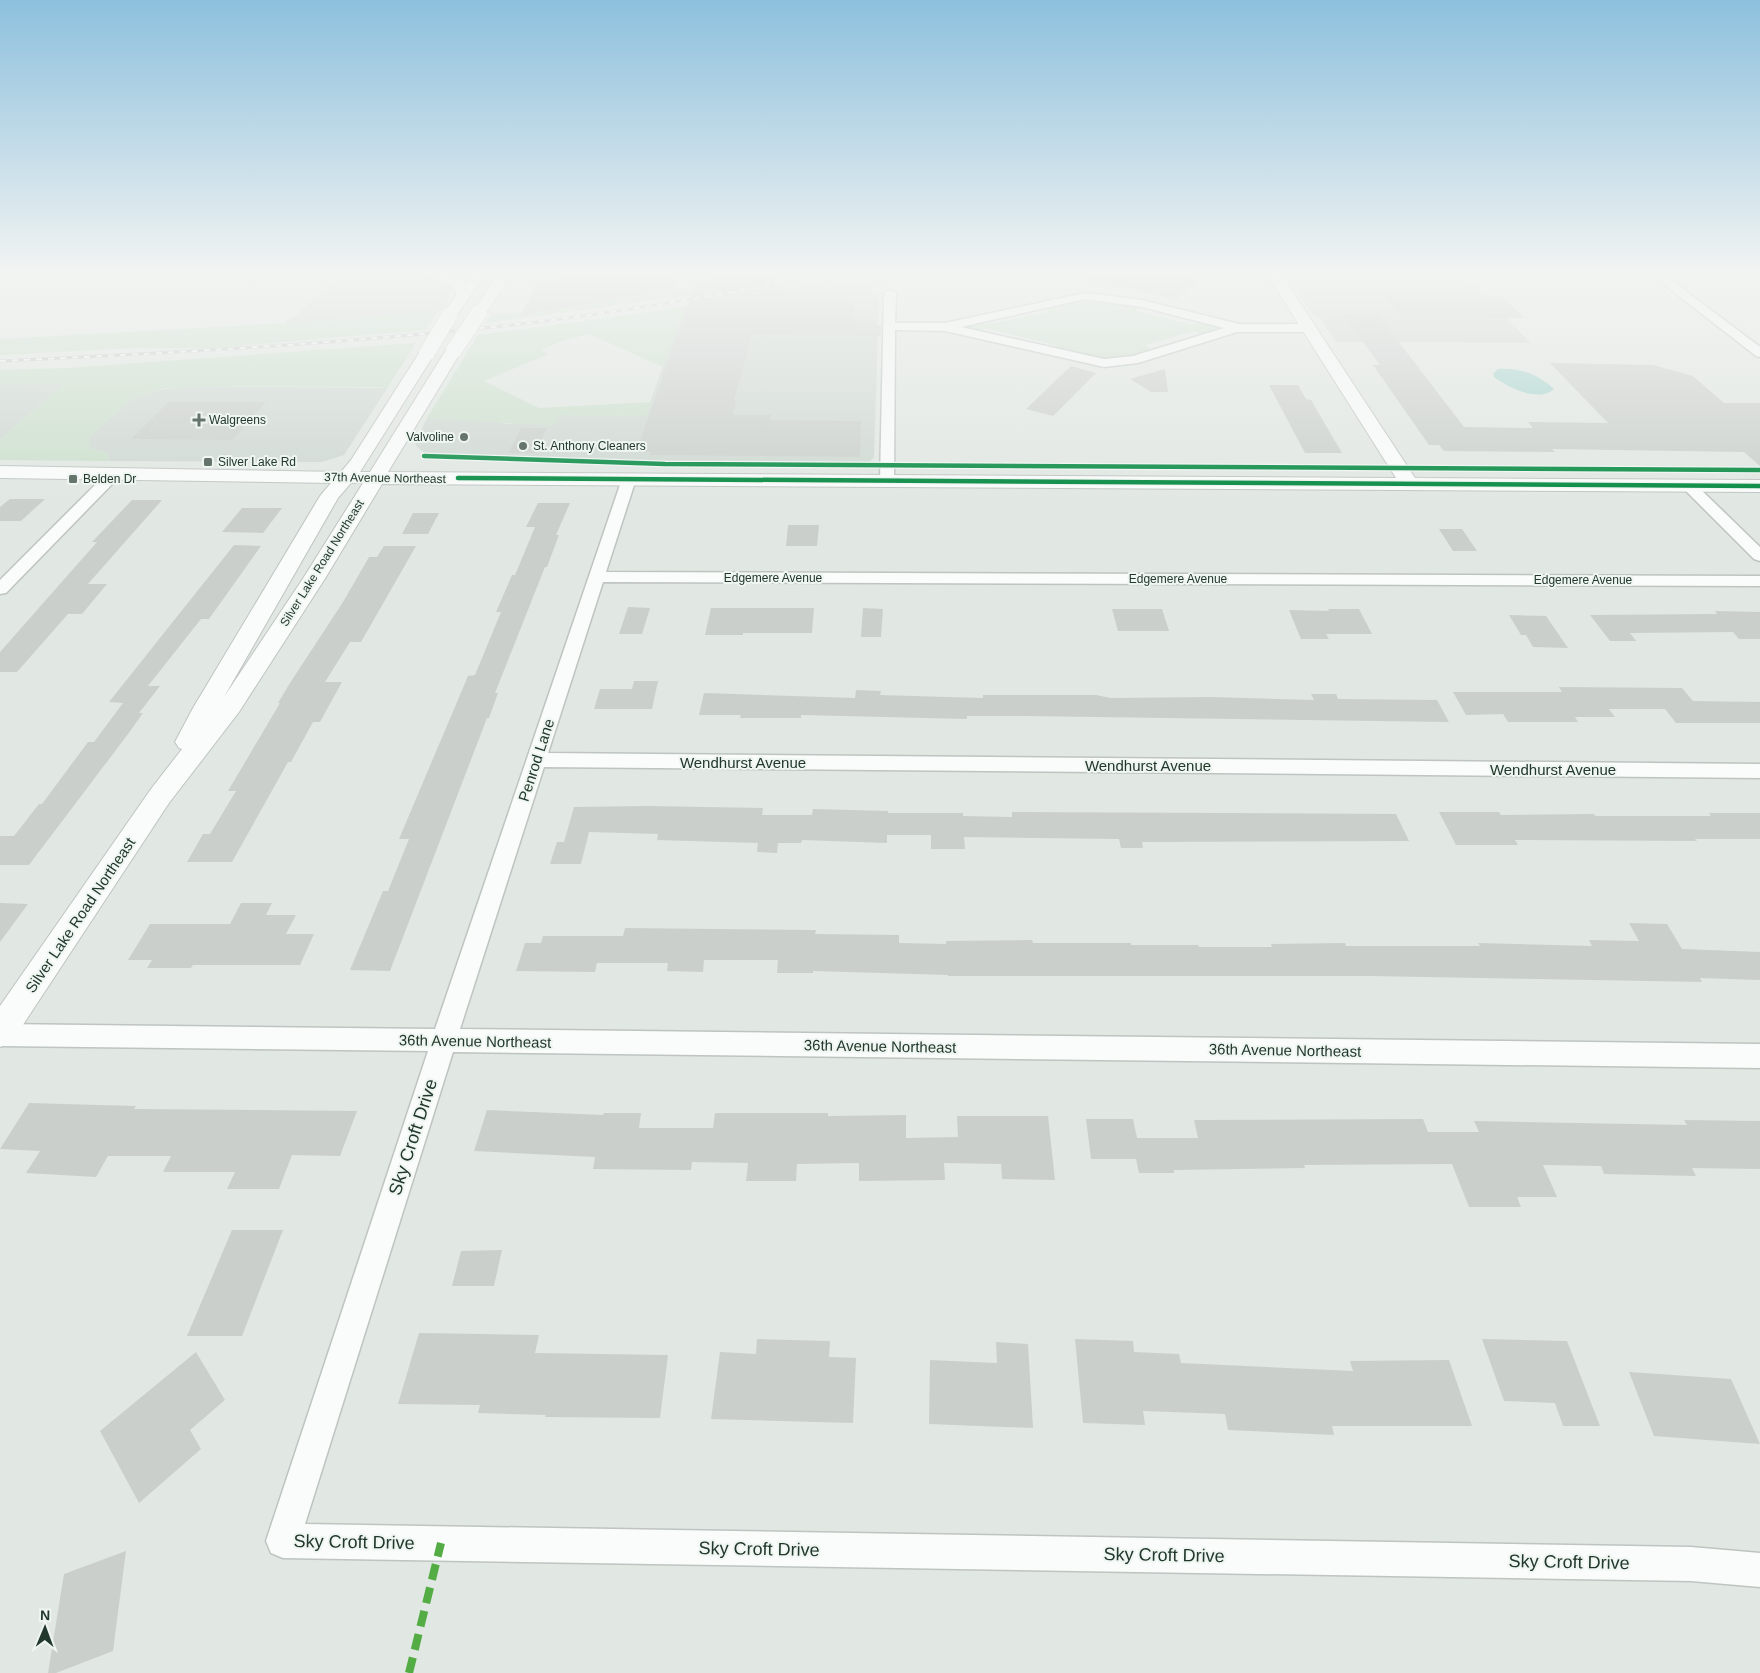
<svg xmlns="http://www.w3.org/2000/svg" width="1760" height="1673" viewBox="0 0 1760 1673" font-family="Arial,sans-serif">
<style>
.built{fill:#cfd8d2}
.green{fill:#cbdfcc}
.water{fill:#a5d3cd}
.building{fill:#cacfcc}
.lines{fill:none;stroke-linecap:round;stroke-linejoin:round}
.street-casing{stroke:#bec4c0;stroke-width:3}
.secondary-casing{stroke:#bec4c0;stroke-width:2}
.street{fill:#fafbfb;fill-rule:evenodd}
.secondary{fill:#fafbfb;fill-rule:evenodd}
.rail-casing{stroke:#c6c9c7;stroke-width:3}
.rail{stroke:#eff6f1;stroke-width:2;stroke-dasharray:6;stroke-linecap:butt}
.secondary-bridge-casing{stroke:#bec4c0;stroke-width:17;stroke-linecap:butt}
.secondary-bridge{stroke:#fafbfb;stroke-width:16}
.quiet{stroke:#53ac44;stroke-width:8;stroke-dasharray:16 8;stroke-linecap:butt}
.cycleway-casing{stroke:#eff6f1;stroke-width:7}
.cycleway{stroke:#00873e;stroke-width:4.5}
.poi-dot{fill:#65756c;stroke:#eff6f1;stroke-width:2}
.labels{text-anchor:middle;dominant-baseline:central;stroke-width:4;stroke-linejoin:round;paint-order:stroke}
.far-poi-label{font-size:12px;fill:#22382c;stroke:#eff6f1;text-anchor:start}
.far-street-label{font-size:12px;fill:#22382c;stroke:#eff6f1}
.street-label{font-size:15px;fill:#22382c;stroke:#eff6f1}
.near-street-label{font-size:18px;fill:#22382c;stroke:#eff6f1}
</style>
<rect width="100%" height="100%" fill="#e1e7e3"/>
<path class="built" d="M1284,271h176l71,72 -195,-1 -18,-26 -5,-1z
M361,275l71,1 17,5 4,6 -10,24 -158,13 2,-4 11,-6 32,-31 9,-5z
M855,282l7,4h10l-1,5 8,8 -5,158 -6,7 -191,-2 -142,-5 -98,-1 -10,-2 -10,-7 -2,-4 12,-25 59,2 23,4 50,-9 86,1 35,-97 119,-21 -1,-3z
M65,383l-65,57v-55z
M184,386l192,2 12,-1 -44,68 -22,7 -215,-1 2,-4 -2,-4 -16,-4 -3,-5v-5l4,-5 37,-33 24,-10z"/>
<path class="green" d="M789,271h38l-97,19 -244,33 6,-9 43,-1z
M872,271h7l6,4 1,5c-11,6 -20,8 -31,2l-57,13 2,3 -120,21 -17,48 -74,-33 -27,7 -21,9 8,4 -65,27 55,27 112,-6 -5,14 -87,-1 -4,10c-43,-1 -85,-5 -128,-7l51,-83c132,-16 264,-35 394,-64z
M1087,299l23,2 28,6 -3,4 58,14c7,-2 17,-3 22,4l-11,5 -10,-3 -49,14 7,6 -28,7 -22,2 -50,-11 4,-4 -72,-17 -6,4 -11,-5 1,-4 11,-2 6,4 64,-13 -5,-5z
M438,311l-13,19 -212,18h-78l-135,7v-16l328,-18z
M416,343l-28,44 -185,-1 -37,2 -13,3 -24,10 -37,33c-4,6 -5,9 -1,15l16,4 2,4 -2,4 -107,-1v-20l64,-56 -64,1v-15l67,-2z"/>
<path class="water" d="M1498,369c21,-2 41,6 56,20 -15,14 -47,-2 -60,-12l-1,-3z"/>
<path class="building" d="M566,271h116l-8,19 -153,25 17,-33h21z
M754,271h12l27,29 9,-2 3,2 49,1 -1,18 28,7v10l-129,-2 -18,67h2l-3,14h38l-1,5 91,1 -1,36 -211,-2 2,-3h-15l61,-172z
M1089,271h118l-31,29 -88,-21z
M1383,294l119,2 22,22 -123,-1z
M1343,315h35l86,112 69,1 -5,-6 80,1 -58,-60 103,2 40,11 31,27h36v63l-16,-14 -192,-3 3,3 -111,-1 -5,-6h-10l-56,-80h7z
M1071,366l25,7 -43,43 -27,-7z
M1165,369l3,23h-17l-21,-13z
M1269,385h29l8,14 5,1 31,53h-37z
M169,402h97l-33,38 -102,-1z
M521,428h26l-12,25h-27z
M10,499h35l-24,22h-21v-14z
M132,500h30l-74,84h19l-25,30h-14l-51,58h-17v-20l97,-110h-5z
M538,503h32l-14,32h3l-12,32h-2l-50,126h3l-9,25h-2l-97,253 -40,-1 33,-79h5l21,-52h-10l69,-163 7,-1 26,-63h-5l16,-37h3l20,-48h-9z
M242,508h40l-19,25 -41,-1z
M413,513h26l-11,21h-26z
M788,525h31l-2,21h-31z
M1439,529h23l15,22h-24z
M234,545l27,1 -52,73h-8l-53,67h12l-21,27h4l-15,21 -99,131h-29v-29h14l25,-32h3l46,-62h6l29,-39 -14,-1z
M384,546h32l-55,96h-11l-25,40h17l-22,40h-7l-22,40h-3l-56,100h-45l16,-28h7l26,-43h-8l52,-88h-2l12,-20 53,-81 26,-45h8z
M628,607l22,1 -8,26h-23z
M711,608h103l-2,25h-69v2h-38z
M863,608l20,1 -2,28h-20z
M1112,609h50l7,22h-51z
M1328,609h31l13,25h-46l3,5h-28l-12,-29 40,1z
M1715,611l45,1v27h-21l-6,-7 -103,1 6,8h-26l-20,-26 127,-1z
M1509,615l37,1 22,32 -35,-1 -7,-12h-5z
M634,681h24l-6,28h-58l6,-20h32z
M1559,687l123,1 11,13 67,1v21h-84l-11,-14h-56l6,8h-40l3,5h-70l-5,-8 -37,1 -13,-23h109z
M856,690l25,1 -1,4 103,3v-3h113l15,3 100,-1 103,3 -3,-6h25l2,5 99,1 12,22 -425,-6h-57v3l-166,-4v3h-61l1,-3h-42l5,-22 151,5z
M647,806l116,2 -1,7h50l1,-6 75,2v2h75v3l49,1v-5l384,2 13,27 -267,1 1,6h-22l-2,-9 -155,-2 1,12h-34v-14h-44v8l-85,-3 -1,3h-23l-1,10 -20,-1 1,-9 -101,-3 1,-6 -69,-2 -8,32h-31l7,-22h7l10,-35z
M1439,812h60l2,3 93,-1 1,2h116l-2,-3h51v26h-65l2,2 -182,-1 3,5h-62z
M0,903l28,1 -28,38z
M241,903h31l-6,12h30l-10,19h28l-14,31h-107l-2,3h-44l5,-8h-24l22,-36h80z
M1629,923l38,1 15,25 78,3v28l-60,-2 2,4 -332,-6h-422v-1l-135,-4v2h-36l1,-13h-74l-1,12 -36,-1 1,-8h-71l-2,9 -79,-1 9,-28h16l2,-7h80l2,-8 191,2 -1,4 84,1v8l47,1v-3l86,-1 1,3h98v2h67l1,2h73l-1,-3 74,-1 1,3h134l-2,-3 114,3 -3,-6 50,1z
M29,1103l107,3 -2,3 223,2 -17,45 -48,-1 -13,34h-52l8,-17h-72l8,-16h-63l-12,21 -70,-4 14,-22 -40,-2z
M487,1110l116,5 1,-2h37l-2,15h74l2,-15h113v3l78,-1v23l52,-1 -1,-21h91l7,64 -53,-1 -1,-15 -57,-1 1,17 -86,1v-18l-62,1 -1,17h-50l2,-18 -56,-1 -1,8 -98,-1 2,-12 -121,-6z
M1086,1119h47l4,19h61l-4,-18 229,-1 5,13h51l-5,-11 213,4 -3,-5 76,1v48l-68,-1 4,8 -92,-2 -3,-8 -58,-1 14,32h-40l4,10h-52l-17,-43 -148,1 1,3 -131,2v3h-35l-3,-14h-45z
M232,1230h51l-41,106h-55z
M502,1250l-8,36h-42l9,-35z
M419,1333l120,2 -4,18 133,2 -8,63 -115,-1 1,-2 -68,-2 2,-8 -82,-1z
M757,1339l73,2 -1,16 27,1 -3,65 -142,-4 9,-67 36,2z
M1075,1339l58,2 1,11 45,2 2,9 172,8 -3,-10 99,-1 23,66h-140l2,9 -106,-5 -3,-16 -82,-3 2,14 -62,-2z
M1482,1339l85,2 33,85h-37l-8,-23 -51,-2z
M996,1342l32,2 5,84 -104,-4 1,-64 67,3z
M196,1352l29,48 -35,30 11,19 -62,54 -39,-72z
M1629,1372l102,7 29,65 -106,-8z
M126,1551l-13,100 -57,22h-8l16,-99z"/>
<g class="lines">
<g class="street-casing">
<path id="street" d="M1647,271h12l101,76v10l-4,-1z
M890,290l6,3 -1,30h50l140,-30 57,7 97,24h69l6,4 -6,4h-71l-99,31 -34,4 -159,-36 -50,-1 -1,151 -2,3h-10l-2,-3 4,-188zM1085,299l57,8 82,21 -91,28 -29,3 -143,-32z
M115,469l5,1 2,3 -2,3 -114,117 -6,1v-14l110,-110z
M629,475l5,1 2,3 -30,93 1154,4v10l-1157,-4 -55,171 1212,11v14l-1216,-11 -84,262 1300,15v24l-1307,-16 -148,472 1386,23 69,6v34l-69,-6 -1408,-23 -12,-5 -5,-12 162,-490 -428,-5v-22l435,5 187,-550 2,-3z
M1688,481l5,1 67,65v14l-6,-2 -71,-71 -2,-3 2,-3z"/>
</g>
<g class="secondary-casing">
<path id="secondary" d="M419,271c16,0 36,-1 46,13l9,-13h14l-34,48h-10l-2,-3 15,-22 -7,-11 -29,-9z
M500,271h14l-30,45h-10l-2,-3z
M1265,271h14l136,207 345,2v12l-1378,-8 -56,93 -87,135 -70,91 -158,240 -11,4v-41l151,-217 31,-40 -3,-1 -4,-6 18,-34 127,-212 11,-13 -331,-5v-12l341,6 10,-12 70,-110h12l2,3 -75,119h10l76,-122 2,-3h12l2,3 -74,122 1008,6zM351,483h12l-59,94 -80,120 114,-199z"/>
</g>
<use href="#street" class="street"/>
<use href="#secondary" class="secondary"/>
<g class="rail-casing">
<path id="rail" d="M0,361c177,-8 353,-18 529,-38 107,-13 212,-32 317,-52"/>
</g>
<use href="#rail" class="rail"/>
<g class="secondary-bridge-casing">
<path id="secondary-bridge" d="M454,350l25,-37
M427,353l22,-37"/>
</g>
<use href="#secondary-bridge" class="secondary-bridge"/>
<path class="quiet" d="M409,1673l32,-130"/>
<g class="cycleway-casing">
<path id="cycleway" d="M424,456l241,8 1095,6
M458,478l1302,8"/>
</g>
<use href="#cycleway" class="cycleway"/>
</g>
<linearGradient id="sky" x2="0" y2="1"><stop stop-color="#8dc0dd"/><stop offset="0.54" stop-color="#f2f4f2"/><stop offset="1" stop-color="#f2f4f2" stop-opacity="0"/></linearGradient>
<rect width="1760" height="505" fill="url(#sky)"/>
<g class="poi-dot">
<path d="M196.5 412.5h5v5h5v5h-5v5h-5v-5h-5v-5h5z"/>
<circle cx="464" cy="437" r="5"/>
<circle cx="523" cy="446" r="5"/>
<rect x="203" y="457" width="10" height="10" rx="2.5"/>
<rect x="68" y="474" width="10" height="10" rx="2.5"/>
</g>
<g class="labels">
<g class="far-poi-label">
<text x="209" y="420">Walgreens</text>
<text x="454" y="437" text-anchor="end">Valvoline</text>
<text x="533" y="446">St. Anthony Cleaners</text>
<text x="218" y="462">Silver Lake Rd</text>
<text x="83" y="479">Belden Dr</text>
</g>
<g class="far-street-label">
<text transform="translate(385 478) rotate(1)">37th Avenue Northeast</text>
<text transform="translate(322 563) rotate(-58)">Silver Lake Road Northeast</text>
<text x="773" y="578">Edgemere Avenue</text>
<text x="1178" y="579">Edgemere Avenue</text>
<text x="1583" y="580">Edgemere Avenue</text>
</g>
<g class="street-label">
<text transform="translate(536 760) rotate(-72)">Penrod Lane</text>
<text x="743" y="762">Wendhurst Avenue</text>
<text x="1148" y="765">Wendhurst Avenue</text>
<text x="1553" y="769">Wendhurst Avenue</text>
<text transform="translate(80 915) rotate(-56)">Silver Lake Road Northeast</text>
<text transform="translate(475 1041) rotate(1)">36th Avenue Northeast</text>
<text transform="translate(880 1046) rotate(1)">36th Avenue Northeast</text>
<text transform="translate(1285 1050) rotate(1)">36th Avenue Northeast</text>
</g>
<g class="near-street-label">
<text transform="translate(413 1137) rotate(-72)">Sky Croft Drive</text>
<text transform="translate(354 1542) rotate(1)">Sky Croft Drive</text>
<text transform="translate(759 1549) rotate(1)">Sky Croft Drive</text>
<text transform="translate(1164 1555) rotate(1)">Sky Croft Drive</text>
<text transform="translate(1569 1562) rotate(1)">Sky Croft Drive</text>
</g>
</g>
<g transform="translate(45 1628) rotate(1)" stroke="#eff6f1" stroke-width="4" paint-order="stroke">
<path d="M0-4L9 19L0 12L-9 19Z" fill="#22382c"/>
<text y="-8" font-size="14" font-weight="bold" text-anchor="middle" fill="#22382c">N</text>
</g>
</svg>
